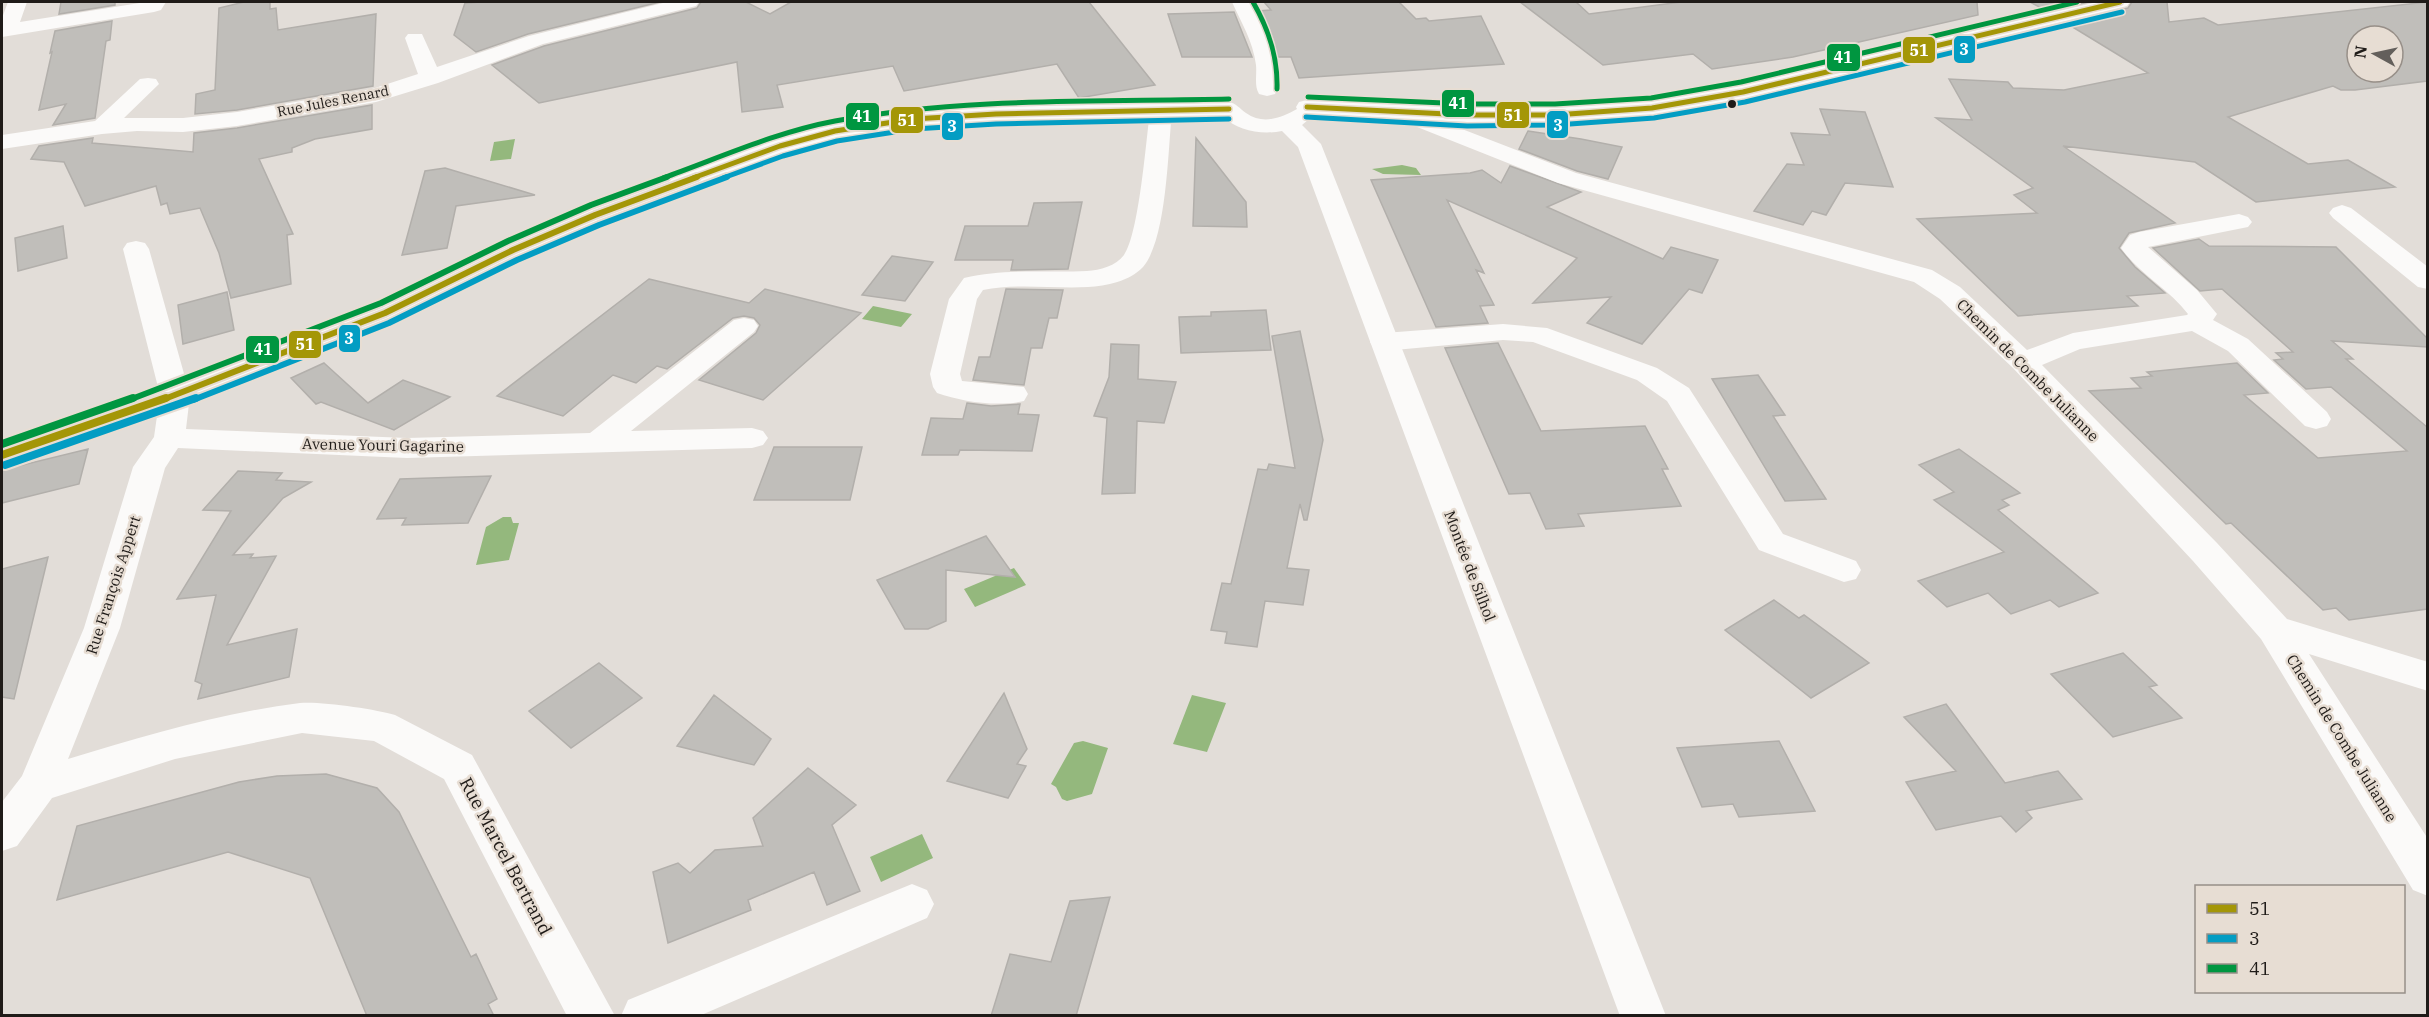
<svg xmlns="http://www.w3.org/2000/svg" width="2429" height="1017" viewBox="0 0 2429 1017" font-family="'IBM Plex Serif',serif">
<style>
.water{fill:#94b87d}
.building{fill:#c0beba;stroke:#b2afab;stroke-width:1.5;fill-rule:evenodd}
.lines{fill:none;stroke-linecap:round;stroke-linejoin:round}
.street{fill:#fbfaf9;fill-rule:evenodd}
.secondary{fill:#fbfaf9;fill-rule:evenodd}
.bus-1-far2-casing{stroke:#e7ddd3;stroke-width:8}
.bus-1-far1-casing{stroke:#e7ddd3;stroke-width:10}
.bus-1-casing{stroke:#e7ddd3;stroke-width:12}
.bus-2-far2-casing{stroke:#e7ddd3;stroke-width:8}
.bus-2-far1-casing{stroke:#e7ddd3;stroke-width:10}
.bus-2-casing{stroke:#e7ddd3;stroke-width:12}
.bus-3-far2-casing{stroke:#e7ddd3;stroke-width:8}
.bus-3-far1-casing{stroke:#e7ddd3;stroke-width:10}
.bus-3-casing{stroke:#e7ddd3;stroke-width:12}
.bus-1-far2{stroke:#a49607;stroke-width:5}
.bus-1-far1{stroke:#a49607;stroke-width:6}
.bus-1{stroke:#a49607;stroke-width:8}
.bus-2-far2{stroke:#039dc3;stroke-width:5}
.bus-2-far1{stroke:#039dc3;stroke-width:6}
.bus-2{stroke:#039dc3;stroke-width:8}
.bus-3-far2{stroke:#009640;stroke-width:5}
.bus-3-far1{stroke:#009640;stroke-width:6}
.bus-3{stroke:#009640;stroke-width:8}
.bus-dot{fill:#1f1b18;stroke:#e7ddd3;stroke-width:2}
.labels{text-anchor:middle;dominant-baseline:central;stroke-width:5;stroke-linejoin:round;paint-order:stroke}
.far-street-label{font-size:14px;fill:#1f1b18;stroke:#e7ddd3}
.street-label{font-size:15px;fill:#1f1b18;stroke:#e7ddd3}
.near-street-label{font-size:18px;fill:#1f1b18;stroke:#e7ddd3}
.line-badge{stroke:#e7ddd3;stroke-width:2}
.badge-label{font-size:16px;text-anchor:middle;font-weight:bold;fill:#fff}
</style>
<rect width="100%" height="100%" fill="#e2ddd8"/>
<path class="water" d="M515,139l-4,20 -21,2 4,-19z
M1402,165l14,3 5,7 -38,-1 -11,-5z
M873,306l39,8 -11,13 -39,-8z
M503,517h8l2,6h6l-10,37 -33,5 10,-38z
M1014,568l12,17 -51,22 -11,-18z
M1192,695l34,8 -19,49 -34,-8z
M1083,741l25,7 -16,46 -25,7 -5,-2 -6,-12 -5,-3 23,-41z
M922,834l11,24 -52,24 -11,-25z"/>
<path class="building" d="M61,2h54v3l-56,9z
M244,2h26v7l6,-1 2,22 98,-16 -3,72 -136,24 -42,4 1,-20 19,-4 4,-82z
M482,2h178l-132,32 -52,18 -22,-17 11,-32z
M701,2h45l24,12 21,-12h298l66,83 -76,13 -22,-34 -153,27 -11,-25 -116,19 6,22 -41,5 -5,-50 -198,41 -47,-38 52,-19 153,-38z
M1264,2h135l17,17 10,-1 3,3 52,-5 23,48 -205,14 -8,-21h-13l-20,-46 13,-1z
M1520,2h56l13,12 92,-12h296l1,13 -185,42 -81,12 -19,-15 -90,11z
M2030,2h59l-42,9z
M2132,2h35l2,20 35,-4 14,7 209,-23v79l-72,9h-14l-8,-4 -105,31 80,47 40,-4 47,27 -139,15 -61,-40 -132,-16 112,77 -46,10 -10,15 16,19 30,26 -38,3 11,10 -120,10 -101,-97 120,-6 -23,-18 19,-7 -97,-70 36,2 -23,-41 59,3 5,6 51,2 84,-17 -82,-50 62,-15zM2357,36h36v36h-36z
M1234,12l18,45h-70l-14,-43z
M112,21l-2,19 -4,1 -11,77 -42,7 13,-21 -27,6 13,-58 -2,1 5,-22z
M372,105v24l-57,10 -23,9v4l-33,7 34,75 -6,1 4,49 -60,14 -12,-45 -19,-45 -30,6 -3,-11 -6,2 -5,-19 -71,20 -21,-44 -33,-3 8,-13 54,-8 -1,5 101,9 1,-19 43,-5z
M1820,109l45,3 28,75 -48,-4 -19,32 -14,-4 -9,14 -49,-14 33,-47 17,1 -13,-32 39,2z
M1528,131l53,8 41,8 -14,32 -31,-8 -58,-22z
M1196,138l50,64 1,25 -54,-1z
M1510,166l71,26 -34,15 116,52 8,-12 47,13 -16,33 -13,-4 -47,55 -55,-21 24,-26 -78,6 44,-45 -130,-58 37,73 -8,-3 18,35 -14,1 8,17 -52,4 -65,-147 99,-7 12,-3 19,13z
M445,168l90,27 -79,11 -9,42 -45,7 23,-84z
M1082,202l-14,67 -57,1 2,-10h-58l10,-34h63l6,-23z
M63,226l4,32 -49,13 -3,-33z
M2199,239l10,7 127,1 91,91v9l-95,-6 21,18h-7l81,68v182l-78,11 -13,-12 -13,2 -92,-87 -5,1 -137,-133 52,-3 -10,-10 21,-2 -5,-4 90,-9 31,30 -24,2 74,63 89,-7 -76,-64 -25,2 -32,-29 9,-1 -7,-6 17,-1 -71,-63 -22,2 -47,-43z
M892,256l41,6 -28,39 -43,-6z
M649,279l100,24 16,-14 96,24 -98,87 -64,-20 57,-47 4,-8 -6,-7 -10,-2 -11,2 -66,51 -10,-3 -21,17 -23,-8 -50,41 -66,-20z
M1006,289l57,1 -6,28h-8l-7,30h-11l-7,37 -51,-5 6,-23h11z
M227,292l7,38 -51,14 -5,-39z
M1266,310l5,40 -90,3 -2,-36 32,-1v-4z
M1300,331l23,109 -16,80h-3l-4,-16 -13,64 22,2 -6,35 -38,-4 -8,46 -32,-4 2,-11 -16,-2 11,-47 9,1 27,-115 9,1 2,-6 26,4 -23,-132z
M1498,343l43,88 104,-5 23,43h-6l19,37 -103,8 6,12 -38,3 -16,-36 -21,1 -64,-146z
M1111,344l28,1 -1,34 38,3 -12,41 -27,-2 -2,72 -33,1 5,-76 -13,-2 15,-39z
M324,363l44,40 35,-23 47,17 -56,33 -73,-28 -5,2 -25,-26z
M1758,375l27,40 -12,1 53,83 -41,2 -73,-122z
M967,403l24,3 29,-2 -2,10 21,1 -7,36 -72,-1 -2,5h-36l9,-37 32,1z
M774,447h88l-12,53h-96z
M88,449l-9,35 -77,19v-33z
M1959,449l61,44 -18,7 7,5 -11,5 100,83 -39,14 -9,-7 -39,14 -23,-21 -41,14 -29,-26 86,-29 -70,-52 20,-8 -35,-27z
M238,471l44,2 -6,7 35,2 -28,16 -50,57 20,-1 -3,4 26,-2 -49,89 70,-16 -8,48 -91,22 4,-15 -7,-3 21,-86 -39,4 54,-88 -28,-1z
M491,476l-23,47 -66,2 4,-7 -29,1 23,-40z
M986,536l29,41 -69,-7v51l-18,8h-23l-28,-49z
M48,557l-34,142 -12,-2v-128z
M1774,600l25,18 5,-3 65,48 -58,35 -86,-68z
M2123,653l34,32 -8,2 33,31 -69,19 -62,-63z
M599,663l43,35 -71,50 -42,-37z
M1004,693l23,56 -10,15 9,2 -18,32 -61,-17z
M714,695l57,44 -17,26 -77,-19z
M1946,704l59,79 53,-12 24,28 -56,12 6,7 -16,14 -15,-16 -65,14 -30,-48 50,-11 -52,-54z
M1779,741l36,70 -76,6 -6,-13 -31,3 -25,-59z
M808,768l48,37 -24,20 28,66 -33,14 -13,-33 -66,28 3,10 -83,33 -15,-71 25,-9 12,10 25,-23 48,-4 -10,-28z
M326,774l51,14 22,24 72,145 5,-3 21,45 -9,5 6,12h-127l-57,-138 -82,-26 -171,48 20,-74 162,-44 38,-6z
M1110,897l-34,119h-85l19,-62 41,8 19,-61z"/>
<g class="lines">
<path class="street" d="M8,2h19l-7,20 126,-20h20l-5,8 -7,2 -152,25v-19z
M667,2h32l-3,4 -153,38 -105,39 -62,19 -139,24 -54,6 -46,-1 -35,3 -100,15v-14l93,-14 45,-42 8,-1 8,1 3,5 -35,34h59l54,-6 135,-23 46,-15 -13,-36 3,-4h14l15,33 92,-31z
M1161,104l8,2 3,5c-4,38 -5,128 -29,156 -13,14 -37,19 -55,20 -35,2 -70,-4 -105,3l-6,9 -17,75 2,7 62,6 4,7 -4,7c-27,6 -61,1 -87,-8l-4,-6 -3,-13 19,-75 15,-21c42,-10 81,-5 123,-7 13,-1 29,-5 37,-16 15,-21 22,-114 26,-144l3,-5z
M1405,107l171,66 356,97 28,17 67,63 46,-17 114,-18 1,-1c-19,-25 -49,-40 -67,-66l9,-13 9,-3 100,-18 9,3 4,5 -4,5 -100,20 49,43 20,24 -4,6 35,19 79,73 4,7 -4,7 -11,3 -11,-3 -77,-75 -36,-20 -112,18 -38,16 175,178 70,76 141,43v29l-119,-37 119,185v57l-15,-6 -152,-251 -68,-78 -180,-193 -73,-69 -26,-17 -356,-99 -161,-64 -3,-5 3,-5z
M2342,205l9,3 77,59v22l-10,-2 -85,-69 -4,-5 4,-5z
M136,241l9,2 4,6 41,146 -4,34 221,9 183,-5 144,-113 10,-2 10,2 4,6 -4,6 -123,99 121,-3 11,3 5,7 -5,7 -11,3 -345,10 -229,-10 -13,20 -45,160 -52,131c76,-23 153,-46 232,-56 19,-2 76,6 95,12l77,40 143,261h-48l-123,-237 -70,-38 -72,-8 -127,26 -123,39 -35,48 -15,5v-49l20,-26 62,-148 49,-161 21,-30 6,-42 -37,-146 4,-6z
M1503,324l44,4 110,40 32,20 94,146 73,27 5,9 -5,9 -12,3 -85,-32 -92,-149 -30,-21 -104,-38 -30,-2 -119,11 -10,-3 -4,-6 4,-6 10,-3z
M912,884l15,6 7,14 -7,14 -228,98h-78l7,-16z"/>
<path class="secondary" d="M1232,2h18c13,19 40,70 25,92l-8,2 -8,-2c-5,-8 -2,-19 -3,-29 -3,-24 -15,-43 -24,-63z
M2097,2h33l-3,4 -384,93 -91,16 -97,7h-88l-152,-8 -13,11 19,19 345,872h-46l-322,-869 -16,-16c-20,4 -45,0 -59,-15l-227,5 -83,5 -76,12 -49,13 -184,69 -82,36 -127,63 -209,83 -184,63v-21l162,-56 211,-81 129,-63 82,-34 186,-69 63,-17 78,-12 83,-5 233,-5c8,2 10,6 17,11 17,12 35,5 51,-4l-1,-2 3,-5 8,-2 160,8h88l97,-7 91,-16z"/>
<g class="bus-1-far2-casing">
<path id="bus-1-far2" d="M1307,107l160,8h88l97,-7 91,-16 377,-90
M693,178l87,-32 55,-15 78,-12 83,-5 233,-5"/>
</g>
<g class="bus-1-far1-casing">
<path id="bus-1-far1" d="M162,400l223,-87 128,-63 82,-35 102,-38"/>
</g>
<g class="bus-1-casing">
<path id="bus-1" d="M2,455l164,-57"/>
</g>
<g class="bus-2-far2-casing">
<path id="bus-2-far2" d="M1306,117l161,9 89,-1 98,-7 91,-16 377,-90
M723,178l60,-22 54,-15 77,-12 82,-5 233,-5"/>
</g>
<g class="bus-2-far1-casing">
<path id="bus-2-far1" d="M193,400l196,-77 128,-63 82,-35 128,-48"/>
</g>
<g class="bus-2-casing">
<path id="bus-2" d="M5,465l191,-67"/>
</g>
<g class="bus-3-far2-casing">
<path id="bus-3-far2" d="M1253,2c16,28 25,55 24,87
M1308,97l159,7h88l96,-6 90,-16 336,-80
M663,178c56,-20 113,-46 172,-57 129,-24 263,-19 394,-22"/>
</g>
<g class="bus-3-far1-casing">
<path id="bus-3-far1" d="M129,400l252,-97 127,-62 83,-36 76,-28"/>
</g>
<g class="bus-3-casing">
<path id="bus-3" d="M2,444l131,-46"/>
</g>
<use href="#bus-1-far2" class="bus-1-far2"/>
<use href="#bus-1-far1" class="bus-1-far1"/>
<use href="#bus-1" class="bus-1"/>
<use href="#bus-2-far2" class="bus-2-far2"/>
<use href="#bus-2-far1" class="bus-2-far1"/>
<use href="#bus-2" class="bus-2"/>
<use href="#bus-3-far2" class="bus-3-far2"/>
<use href="#bus-3-far1" class="bus-3-far1"/>
<use href="#bus-3" class="bus-3"/>
</g>
<circle class="bus-dot" cx="1732" cy="104" r="5"/>
<g class="labels">
<g class="far-street-label">
<text transform="translate(333 101) rotate(-11)">Rue Jules Renard</text>
</g>
<g class="street-label">
<text transform="translate(2028 370) rotate(45)">Chemin de Combe Julianne</text>
<text transform="translate(383 445) rotate(1)">Avenue Youri Gagarine</text>
<text transform="translate(1470 566) rotate(69)">Montée de Silhol</text>
<text transform="translate(113 585) rotate(-72)">Rue François Appert</text>
<text transform="translate(2342 738) rotate(58)">Chemin de Combe Julianne</text>
</g>
<g class="near-street-label">
<text transform="translate(506 856) rotate(62)">Rue Marcel Bertrand</text>
</g>
</g>
<g class="line-badge">
<rect x="1953" y="35" width="23" height="29" rx="6" fill="#039dc3"/>
<rect x="1902" y="36" width="34" height="28" rx="6" fill="#a49607"/>
<rect x="1826" y="43" width="35" height="29" rx="6" fill="#009640"/>
<rect x="1441" y="89" width="34" height="29" rx="6" fill="#009640"/>
<rect x="1496" y="101" width="34" height="28" rx="6" fill="#a49607"/>
<rect x="845" y="102" width="35" height="29" rx="6" fill="#009640"/>
<rect x="890" y="106" width="34" height="28" rx="6" fill="#a49607"/>
<rect x="1546" y="110" width="23" height="29" rx="6" fill="#039dc3"/>
<rect x="941" y="112" width="23" height="29" rx="6" fill="#039dc3"/>
<rect x="338" y="324" width="23" height="29" rx="6" fill="#039dc3"/>
<rect x="288" y="330" width="34" height="29" rx="6" fill="#a49607"/>
<rect x="245" y="335" width="35" height="29" rx="6" fill="#009640"/>
</g>
<g class="badge-label">
<text x="1964" y="55">3</text>
<text x="1919" y="56">51</text>
<text x="1843" y="63">41</text>
<text x="1458" y="109">41</text>
<text x="1513" y="121">51</text>
<text x="862" y="122">41</text>
<text x="907" y="126">51</text>
<text x="1558" y="131">3</text>
<text x="952" y="132">3</text>
<text x="349" y="344">3</text>
<text x="305" y="350">51</text>
<text x="263" y="355">41</text>
</g>
<rect width="2429" height="1017" fill="none" stroke="#1f1b18" stroke-width="6"/>
<rect x="2195" y="885" width="210" height="108" fill="#e7ddd3" stroke="#978f88" stroke-width="1.5"/>
<rect x="2207" y="904" width="30" height="9" fill="#a49607" stroke="#978f88" stroke-width="1.5"/>
<text x="2249" y="915" font-size="18" fill="#1f1b18">51</text>
<rect x="2207" y="934" width="30" height="9" fill="#039dc3" stroke="#978f88" stroke-width="1.5"/>
<text x="2249" y="945" font-size="18" fill="#1f1b18">3</text>
<rect x="2207" y="964" width="30" height="9" fill="#009640" stroke="#978f88" stroke-width="1.5"/>
<text x="2249" y="975" font-size="18" fill="#1f1b18">41</text>
<g transform="translate(2375 54) rotate(278)"><circle r="28" fill="#e7ddd3" stroke="#978f88" stroke-width="1.5"/>
<path d="M0-4.5L10 22L0 15L-10 22Z" fill="#635f5b"/>
<text y="-9" font-size="16" font-weight="bold" text-anchor="middle" fill="#1f1b18">N</text>
</g>
</svg>
